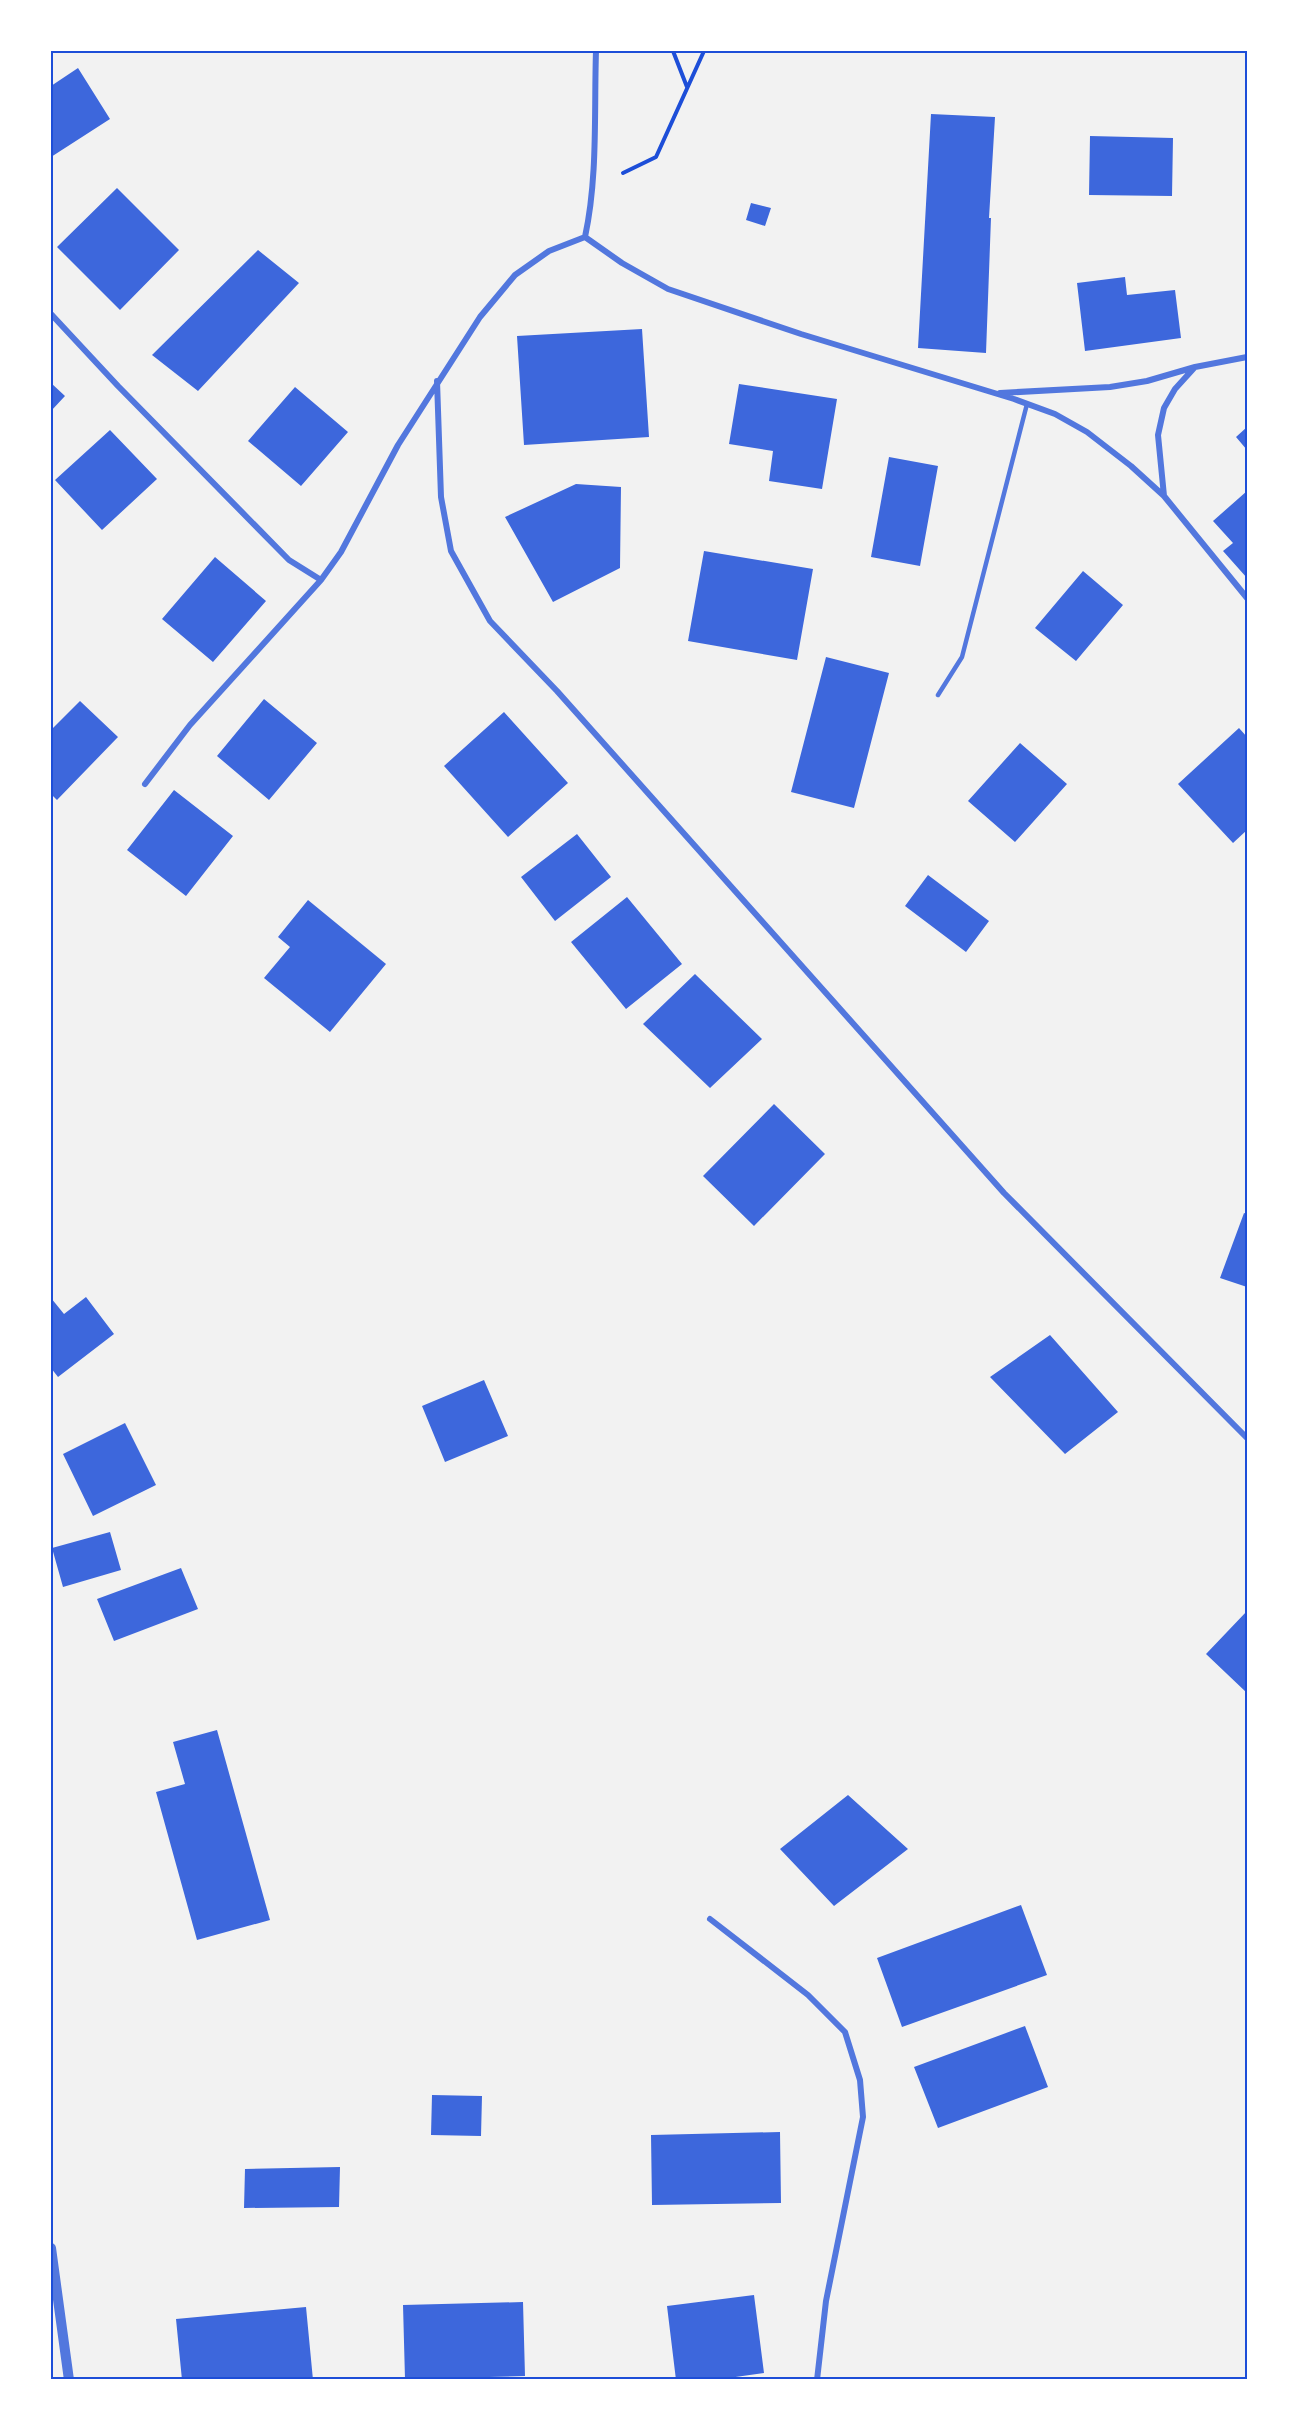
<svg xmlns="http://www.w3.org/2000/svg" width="1298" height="2431" viewBox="0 0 1298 2431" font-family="'Times New Roman',serif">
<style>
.building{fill:#3d67dc}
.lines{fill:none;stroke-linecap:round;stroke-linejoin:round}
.path{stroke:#1d4ed8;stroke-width:4}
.service{stroke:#5277de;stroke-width:4.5}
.minor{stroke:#5277de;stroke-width:6}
.tertiary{stroke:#5277de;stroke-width:10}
.neatline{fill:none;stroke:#1d4ed8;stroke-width:2}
</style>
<rect width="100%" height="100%" fill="#f2f2f2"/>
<path class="building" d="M78,68l32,51 -59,38v-71z
M931,114l64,3 -6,101h2l-5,135 -68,-5z
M1090,136l83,2 -1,58 -83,-1z
M117,188l62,62 -59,60 -63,-63z
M751,203l20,5 -6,18 -19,-6z
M258,250l41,33 -101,108 -46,-36z
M1125,277l2,18 48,-5 6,48 -96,13 -8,-68z
M642,329l7,108 -125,8 -7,-109z
M51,383l14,13 -14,15z
M739,384l98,15 -15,90 -53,-8 4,-30 -44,-7z
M295,387l53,45 -47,54 -53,-45z
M1247,427v23l-11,-13z
M110,430l47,49 -55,51 -47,-50z
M889,457l49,9 -18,100 -49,-9z
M576,484l45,3 -1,81 -67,34 -48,-85z
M1247,491v87l-24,-27 10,-8 -20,-22z
M704,551l109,18 -16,91 -109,-19z
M215,557l51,44 -53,61 -51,-43z
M1083,571l40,34 -47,56 -41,-33z
M826,657l63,16 -35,135 -63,-16z
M264,699l53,44 -48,57 -52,-44z
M80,701l38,36 -61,63 -6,-6v-64z
M504,712l64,71 -60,54 -64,-71z
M1239,728l8,9v93l-14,13 -55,-59z
M1020,743l47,41 -52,58 -47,-41z
M174,790l59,46 -47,60 -59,-46z
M577,834l34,43 -56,44 -34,-44z
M928,875l61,46 -23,31 -61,-46z
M627,897l55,67 -56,45 -55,-67z
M308,900l78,64 -56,68 -66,-54 26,-31 -12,-10z
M695,974l67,65 -52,49 -67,-64z
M774,1104l51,50 -71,72 -51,-50z
M1244,1213l3,1v73l-27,-9z
M86,1297l28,37 -56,43 -7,-9v-70l13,16z
M1050,1335l68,77 -53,42 -75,-77z
M484,1380l24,56 -63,26 -23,-56z
M125,1423l31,62 -63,31 -30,-62z
M110,1532l11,38 -58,17 -11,-39z
M181,1568l17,41 -84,32 -17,-42z
M1247,1611v82l-41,-39z
M217,1730l53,190 -73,20 -41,-148 29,-8 -12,-42z
M848,1795l60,54 -74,57 -54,-57z
M1021,1905l26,70 -145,52 -25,-69z
M1025,2026l23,61 -110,41 -24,-61z
M432,2095l50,1 -1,40 -50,-1z
M780,2132l1,71 -129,2 -1,-70z
M340,2167l-1,40 -95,1 1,-39z
M754,2295l10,78 -50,7h-38l-9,-74z
M523,2302l2,74 -120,3 -2,-74z
M306,2307l7,73h-131l-6,-61z"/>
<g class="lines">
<path class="path" d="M673,51l14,36
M623,173l33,-16 48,-106"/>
<path class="service" d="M938,695l24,-38 65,-253"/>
<path class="minor" d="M585,237l37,26 46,26 133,45 213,65 41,15 32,18 44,34 33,30 83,102
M585,237c13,-60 9,-125 11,-186
M51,314l67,72 171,174 32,20
M437,381l4,116 10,54 39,70 67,70 447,502 243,245
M1000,393l110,-6 37,-6 48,-14
M1164,496l-6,-61 6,-27 11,-19 20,-22 52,-10
M145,784l45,-59 131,-145 20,-28 57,-107 82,-128 35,-42 34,-24 36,-14
M710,1919l98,76 37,37 15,48 3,37 -37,184 -9,79"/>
<path class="tertiary" d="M51,2248l18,132"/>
</g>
<rect width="1298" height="2431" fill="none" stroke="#ffffff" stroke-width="105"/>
<rect x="52" y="52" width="1194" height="2326" class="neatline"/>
</svg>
